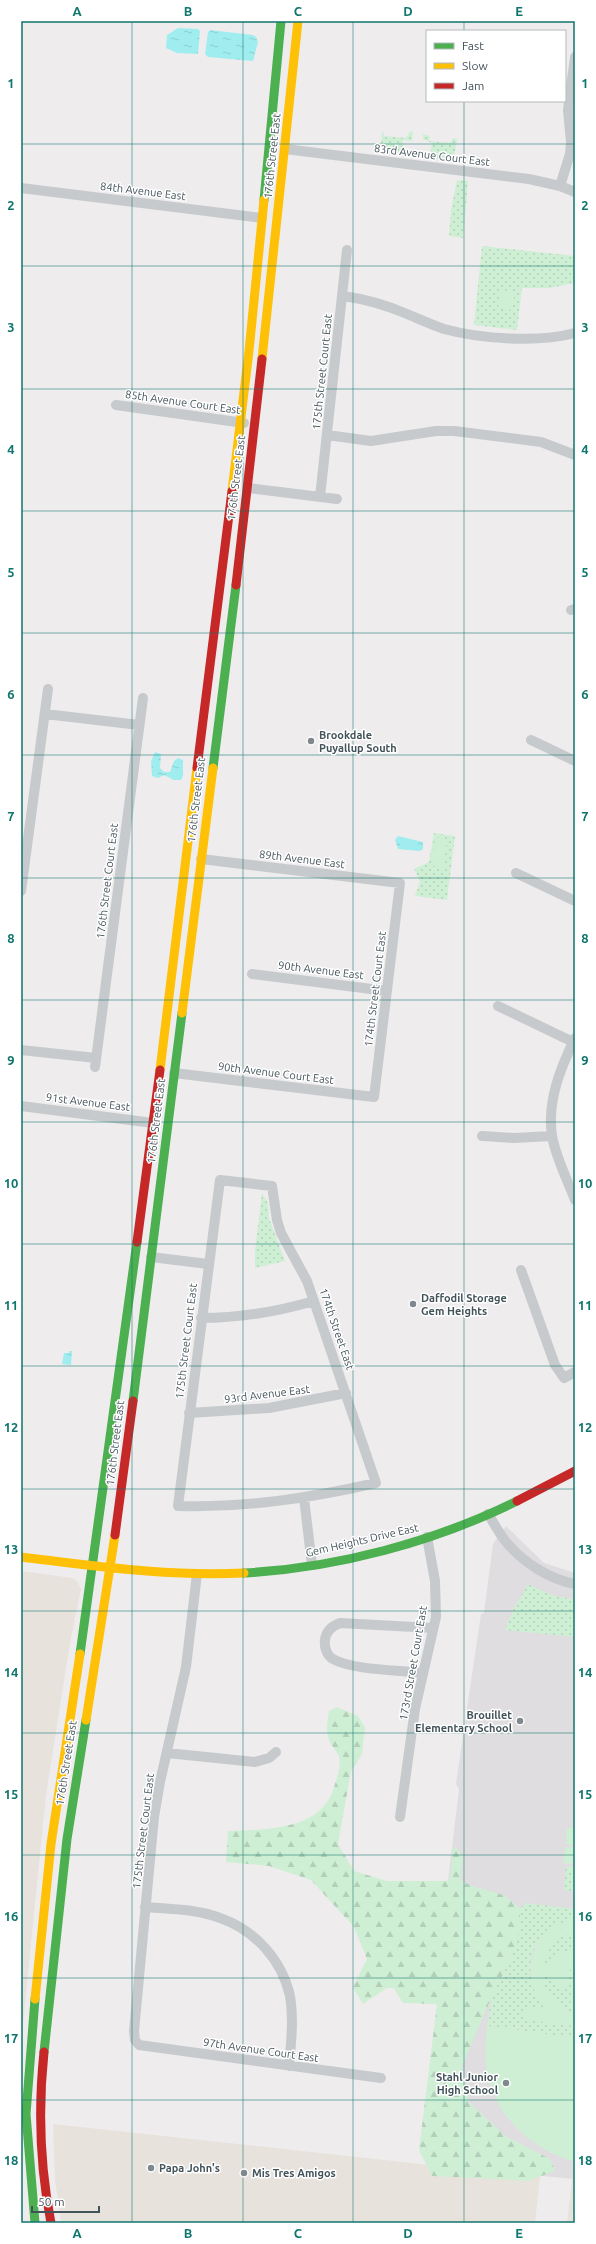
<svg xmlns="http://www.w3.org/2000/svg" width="596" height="2244" viewBox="0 0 596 2244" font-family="Ubuntu,sans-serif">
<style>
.commercial{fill:#e8e2dc}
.education{fill:#dfdddf}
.grass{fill:url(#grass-dots)}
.forest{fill:url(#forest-firs)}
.pitch{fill:#cfefd5}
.water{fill:url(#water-ripples)}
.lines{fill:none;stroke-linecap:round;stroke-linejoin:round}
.street{stroke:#c7cacc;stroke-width:10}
.fast{stroke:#4caf50;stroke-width:9}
.slow{stroke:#ffc107;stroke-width:9}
.jam{stroke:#c62828;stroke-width:9}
.grid{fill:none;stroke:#0f766e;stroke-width:1;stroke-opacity:0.55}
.poi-dot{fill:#7f898d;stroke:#fff;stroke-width:1.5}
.labels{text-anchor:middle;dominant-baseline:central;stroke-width:3;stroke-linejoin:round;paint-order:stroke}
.street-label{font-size:11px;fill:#43535a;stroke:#fff}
.poi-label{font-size:11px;font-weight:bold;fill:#43535a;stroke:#fff;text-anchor:start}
.neatline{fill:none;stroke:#0f766e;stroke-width:1.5}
.grid-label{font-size:13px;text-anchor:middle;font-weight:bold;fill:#0f766e}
</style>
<defs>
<pattern id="grass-dots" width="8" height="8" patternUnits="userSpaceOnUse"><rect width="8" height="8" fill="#cfefd5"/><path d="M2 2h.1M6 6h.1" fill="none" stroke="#b3cfb9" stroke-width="1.8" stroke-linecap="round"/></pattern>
<pattern id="forest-firs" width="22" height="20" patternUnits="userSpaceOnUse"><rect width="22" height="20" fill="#cfefd5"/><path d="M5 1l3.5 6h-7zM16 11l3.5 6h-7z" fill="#b3cfb9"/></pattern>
<pattern id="water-ripples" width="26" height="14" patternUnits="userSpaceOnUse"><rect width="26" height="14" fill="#a0edf0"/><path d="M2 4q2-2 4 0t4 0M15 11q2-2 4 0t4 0" fill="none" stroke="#8bcdd0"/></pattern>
</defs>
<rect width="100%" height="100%" fill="#eeeced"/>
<path class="commercial" d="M21,1571l51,7 5,3 4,8 -11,54 -24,152 -25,248z
M53,2124l487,53 -5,46h-474l-6,-44z
M572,2179h3v44h-8z"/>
<path class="education" d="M506,1526l38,37 31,10v606l-148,-14 21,-284 11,-92 -3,-5 25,-170 3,-1 9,-69z"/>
<path class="grass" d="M383,130l1,6 22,2 4,-7 3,1 -1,9 -9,-1 -1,11h3v3l-20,-2v-2l-5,-1z
M423,134l7,2 -1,5 21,2 3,-5 4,1 -3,19 -5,-1 -2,3 -21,-3v-3h4l2,-11 -9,-4z
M457,180l11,1 -5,57 -14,-2 2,-26z
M482,246l93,10v27l-25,5h-28l-5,42 -43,-5z
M434,833l21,3 -8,64 -32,-4 5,-14 -6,-13 15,-7z
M262,1193l6,10 1,15 16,43 -30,7v-17z
M528,1584l24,11 23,5v37l-70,-7 7,-18z
M566,1867h9v24l-11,-1z
M526,1903l49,6v10c-7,2 -13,6 -19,10 -5,3 -10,5 -14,9 -20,18 -12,54 4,72l-22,9 51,7v12l-88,-12 5,-30 22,-44 6,-25v-19z
M575,1931v82c-44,-12 -43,-70 0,-82z"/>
<path class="forest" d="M337,1707l21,9 7,11 -3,27 -11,17 -13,73 16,27 33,10h60l3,-3 3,-29 2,-3 8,11 -3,23 12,6 32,9 16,13v19l-6,25 -22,44 -30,70 7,36 36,34 45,23 5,12 -27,10 -96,-5 -13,-26 18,-146 -34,-1 -9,-15h-7l-24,16 -10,-17 14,-28 -13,-32 -43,-47 -42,-14 -43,-4 2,-31c41,-2 95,0 107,-47 3,-9 6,-18 4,-27 -1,-5 -6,-9 -8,-13 -6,-11 -4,-21 -2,-33z"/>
<path class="pitch" d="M501,290l14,2 -3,18 -14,-2z
M435,837l12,2 -3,28 -12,-1z
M567,1828h8v17l-9,-1z
M565,1847l10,1v16l-12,-1z
M575,1919v12c-42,12 -43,71 0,82v13l-52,-7 2,-12 20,2c-27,-33 -15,-81 30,-90z
M561,1952l11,1 -4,35 -12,-2 -7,-10v-4l-5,-1 2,-8h4l1,-3z
M575,1965v42l-5,-1z
M487,2026l88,12v124c-42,-12 -80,-45 -88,-90 -3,-15 -1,-31 0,-46z"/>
<path class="water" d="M178,28l20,1 2,2 -2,23 -21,-1 -11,-5 1,-13z
M210,30l43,5 3,2 2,5 -5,19 -45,-4 -3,-3 3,-22z
M155,752l6,2 -1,14 4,4h6l4,-11 4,-3 5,2v16l-2,4h-7l-10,-5 -6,3 -6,-2 -1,-15z
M398,836l25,6v7l-3,2 -22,-2 -3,-9z
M69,1351h3l-1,14 -9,-1 2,-11h5z"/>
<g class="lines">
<path class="street" d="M285,149l244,30 31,7 15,6
M560,186l10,-32 1,-12 -3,-32 7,-53
M21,188l241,30
M343,296c22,3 43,9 64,18 12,5 25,11 37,15 37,10 94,14 131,4
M116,405l128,18
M327,435l44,6 65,-10h18l87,11 34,13
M248,488l89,11
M320,497l27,-247
M571,610l4,-1
M45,714l94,11
M531,740l44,21
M516,873l59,28
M21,891l27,-202
M252,974l135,17
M498,1006l75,36
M575,1038c-15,31 -28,63 -23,98 4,22 15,43 23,64
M21,1050l75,8
M95,1067l48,-369
M174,1073l200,24 26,-214 -199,-24
M21,1106l132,17
M482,1136l32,2 38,-2
M220,1180l52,6 5,34 4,13 26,48 69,202c-66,15 -130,25 -198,23z
M151,1257l57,7
M521,1270l34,95 9,13 11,-6
M201,1318c40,0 75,-6 113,-17
M189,1413l80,-5 77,-15
M304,1498l8,67
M488,1514c6,9 12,21 19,29 17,20 42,36 68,41
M197,1574l-11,93 -26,115 -6,35 -20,214 1,9 4,5 242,33
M422,1673c-23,-3 -70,-3 -89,-14 -6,-3 -9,-12 -8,-19 1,-9 7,-14 15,-17l93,5
M167,1753l88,9 14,-4 7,-6
M400,1817l15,-108 21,-92 -1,-36 -8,-44
M145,1907c25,2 52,2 75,11 35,12 62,42 70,78 4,23 1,47 -1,70"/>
<path class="fast" d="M264,200l17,-179
M213,768l23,-183
M133,1401l49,-388
M244,1573c93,-5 190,-31 273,-72
M80,1654l57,-412
M35,1999l-9,115 9,109
M44,2052l23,-213 19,-119"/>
<path class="slow" d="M262,359l36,-338
M232,491l17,-140 15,-151
M182,1013l31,-245
M160,1070l37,-302
M21,1557c75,9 148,20 223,16
M86,1720l29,-185
M35,1999l16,-155 29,-190"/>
<path class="jam" d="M236,585l26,-226
M197,768l35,-277
M137,1242l23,-172
M517,1501l58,-30
M115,1535l18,-134
M44,2052c-6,57 -4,115 7,171"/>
</g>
<path class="grid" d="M132,21v2202M243,21v2202M353,21v2202M464,21v10M464,101v2122M21,144h554M21,266h554M21,389h554M21,511h554M21,633h554M21,755h554M21,878h554M21,1000h554M21,1122h554M21,1244h554M21,1366h554M21,1489h554M21,1611h554M21,1733h554M21,1855h554M21,1978h554M21,2100h554"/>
<g class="poi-dot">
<circle cx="311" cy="741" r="4"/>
<circle cx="413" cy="1304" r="4"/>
<circle cx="520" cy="1721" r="4"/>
<circle cx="506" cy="2083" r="4"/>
<circle cx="151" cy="2168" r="4"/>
<circle cx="244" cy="2173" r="4"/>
</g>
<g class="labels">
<g class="street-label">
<text transform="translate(432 155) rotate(7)">83rd Avenue Court East</text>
<text transform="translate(272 156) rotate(-84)">176th Street East</text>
<text transform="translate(143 191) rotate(7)">84th Avenue East</text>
<text transform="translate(322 372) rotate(-84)">175th Street Court East</text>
<text transform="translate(183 402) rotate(8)">85th Avenue Court East</text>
<text transform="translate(236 478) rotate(-83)">176th Street East</text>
<text transform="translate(196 800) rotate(-83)">176th Street East</text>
<text transform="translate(302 859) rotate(7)">89th Avenue East</text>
<text transform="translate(107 881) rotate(-83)">176th Street Court East</text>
<text transform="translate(321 970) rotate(7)">90th Avenue East</text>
<text transform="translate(375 989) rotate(-83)">174th Street Court East</text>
<text transform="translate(276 1073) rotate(7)">90th Avenue Court East</text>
<text transform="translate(88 1102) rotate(7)">91st Avenue East</text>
<text transform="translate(156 1121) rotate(-83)">176th Street East</text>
<text transform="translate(337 1329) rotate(71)">174th Street East</text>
<text transform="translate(186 1341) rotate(-83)">175th Street Court East</text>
<text transform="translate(267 1394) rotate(-7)">93rd Avenue East</text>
<text transform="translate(115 1443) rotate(-83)">176th Street East</text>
<text transform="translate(362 1540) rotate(-13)">Gem Heights Drive East</text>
<text transform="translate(413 1663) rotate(-80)">173rd Street Court East</text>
<text transform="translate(66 1763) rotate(-81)">176th Street East</text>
<text transform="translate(143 1831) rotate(-83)">175th Street Court East</text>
<text transform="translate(261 2050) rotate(8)">97th Avenue Court East</text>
</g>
<g class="poi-label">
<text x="319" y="735">Brookdale<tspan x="319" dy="13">Puyallup South</tspan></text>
<text x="421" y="1298">Daffodil Storage<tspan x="421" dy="13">Gem Heights</tspan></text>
<text x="512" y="1715" text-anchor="end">Brouillet<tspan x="512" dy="13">Elementary School</tspan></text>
<text x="498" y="2077" text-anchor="end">Stahl Junior<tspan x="498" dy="13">High School</tspan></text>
<text x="159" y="2168">Papa John's</text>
<text x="252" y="2173">Mis Tres Amigos</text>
</g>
</g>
<rect width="596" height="2244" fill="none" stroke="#ffffff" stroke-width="44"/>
<rect x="426" y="30" width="140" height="72" fill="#ffffff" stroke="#b4babd"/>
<rect x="434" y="43" width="20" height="6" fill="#4caf50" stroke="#b4babd"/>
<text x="462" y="50" font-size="12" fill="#43535a">Fast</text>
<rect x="434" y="63" width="20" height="6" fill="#ffc107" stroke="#b4babd"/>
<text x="462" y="70" font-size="12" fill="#43535a">Slow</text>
<rect x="434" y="83" width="20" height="6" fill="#c62828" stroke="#b4babd"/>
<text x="462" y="90" font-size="12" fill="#43535a">Jam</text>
<path d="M32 2206v6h67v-6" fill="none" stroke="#43535a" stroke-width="2"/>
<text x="38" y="2206" font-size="12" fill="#43535a" stroke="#ffffff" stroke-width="3" paint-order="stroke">50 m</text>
<rect x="22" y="22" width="552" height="2200" class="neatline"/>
<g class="grid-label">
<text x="77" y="16">A</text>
<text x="188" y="16">B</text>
<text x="298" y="16">C</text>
<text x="408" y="16">D</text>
<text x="519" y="16">E</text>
<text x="11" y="88">1</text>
<text x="585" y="88">1</text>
<text x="11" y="210">2</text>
<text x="585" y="210">2</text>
<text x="11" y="332">3</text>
<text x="585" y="332">3</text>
<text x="11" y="454">4</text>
<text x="585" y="454">4</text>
<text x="11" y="577">5</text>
<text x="585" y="577">5</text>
<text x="11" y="699">6</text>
<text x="585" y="699">6</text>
<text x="11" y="821">7</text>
<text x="585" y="821">7</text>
<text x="11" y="943">8</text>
<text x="585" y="943">8</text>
<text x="11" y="1065">9</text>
<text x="585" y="1065">9</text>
<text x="11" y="1188">10</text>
<text x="585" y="1188">10</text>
<text x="11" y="1310">11</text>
<text x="585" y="1310">11</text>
<text x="11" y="1432">12</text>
<text x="585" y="1432">12</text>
<text x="11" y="1554">13</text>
<text x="585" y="1554">13</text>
<text x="11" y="1677">14</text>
<text x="585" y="1677">14</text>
<text x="11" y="1799">15</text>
<text x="585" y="1799">15</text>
<text x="11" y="1921">16</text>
<text x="585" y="1921">16</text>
<text x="11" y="2043">17</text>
<text x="585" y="2043">17</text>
<text x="11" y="2165">18</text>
<text x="585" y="2165">18</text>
<text x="77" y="2238">A</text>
<text x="188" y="2238">B</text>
<text x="298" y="2238">C</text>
<text x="408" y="2238">D</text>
<text x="519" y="2238">E</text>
</g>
</svg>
